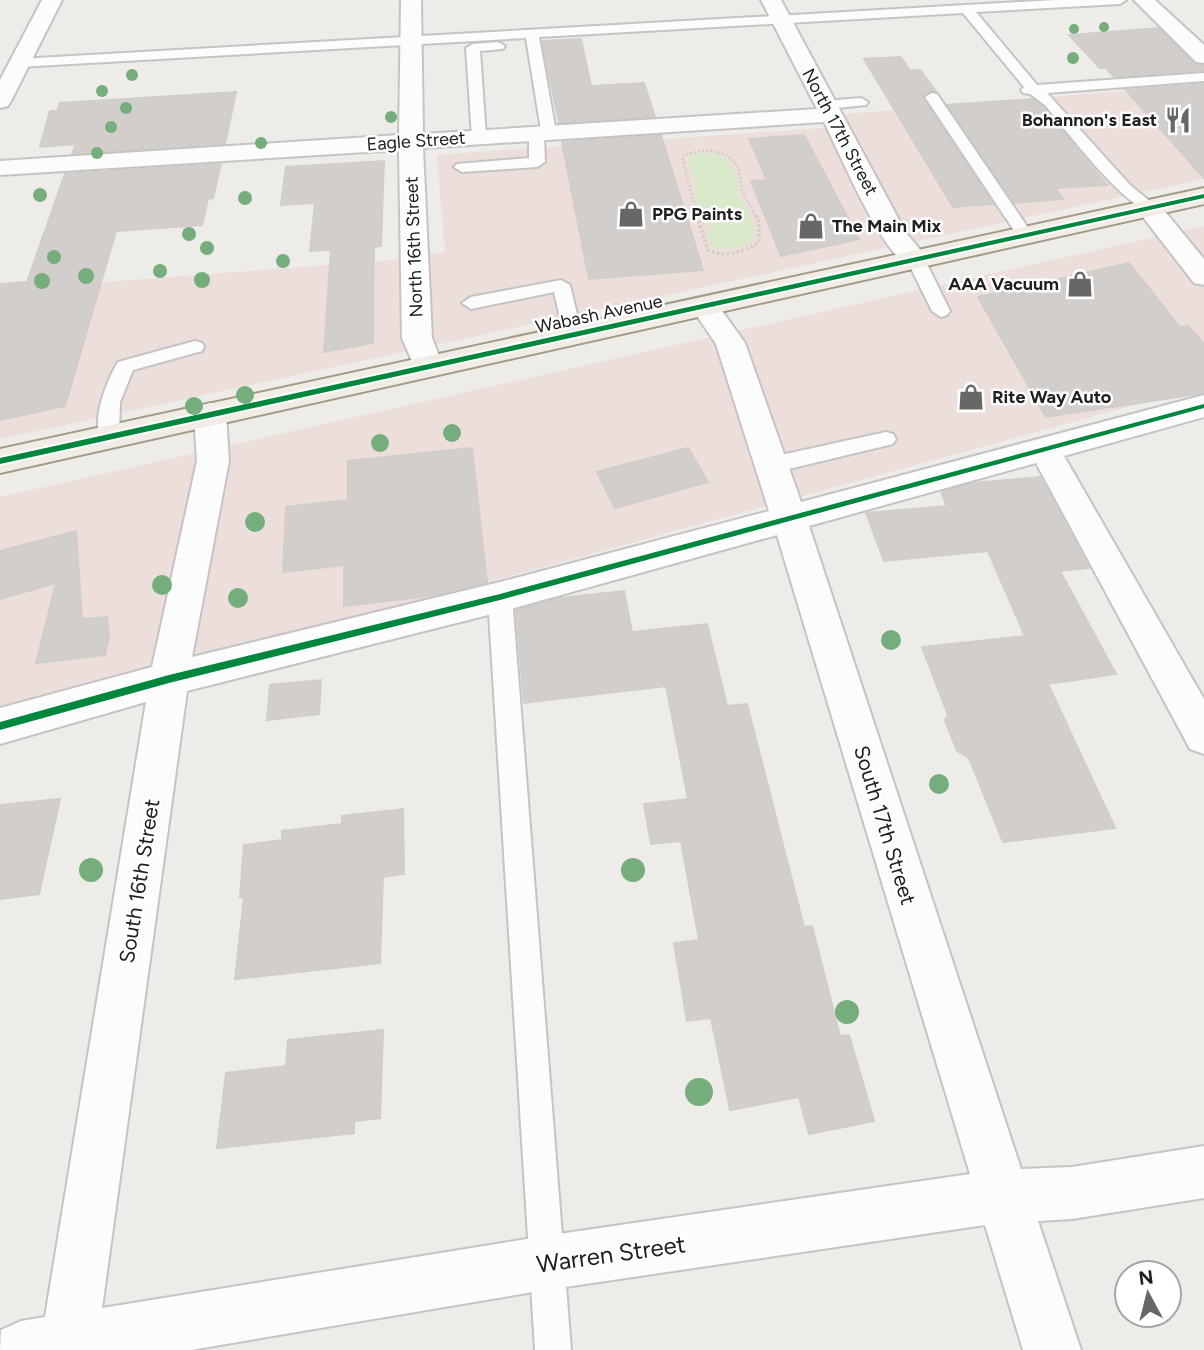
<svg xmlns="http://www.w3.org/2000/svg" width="1204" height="1350" viewBox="0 0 1204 1350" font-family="Figtree,sans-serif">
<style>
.commercial{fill:#ebdedb}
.grass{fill:#d9e9ca}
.building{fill:#d1cecc;stroke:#d1ceca;stroke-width:2}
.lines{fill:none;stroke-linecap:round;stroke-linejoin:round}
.lane-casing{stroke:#c5c4c3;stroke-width:4}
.street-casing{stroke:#c5c4c3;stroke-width:4}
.primary-casing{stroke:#a39b86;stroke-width:4}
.path-far1{stroke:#d7cbc9;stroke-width:2.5;stroke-dasharray:2 2;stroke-linecap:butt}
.path{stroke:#d7cbc9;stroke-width:3.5;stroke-dasharray:2.5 2.5;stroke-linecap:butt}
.lane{fill:#fcfcfc;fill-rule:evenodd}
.street{fill:#fcfcfc;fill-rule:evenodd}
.primary{fill:#f1ede6;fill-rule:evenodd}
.cycleway-casing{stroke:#fff;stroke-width:4}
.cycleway{fill:#00873e;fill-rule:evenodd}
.tree{fill:#75ad7c}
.labels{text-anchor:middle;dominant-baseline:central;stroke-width:5;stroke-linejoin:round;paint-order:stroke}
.far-poi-label{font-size:18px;font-weight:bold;fill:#202020;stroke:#fff;text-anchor:start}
.far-street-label{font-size:18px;fill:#202020;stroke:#fff}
.street-label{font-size:21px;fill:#202020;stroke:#fff}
.near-street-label{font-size:24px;fill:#202020;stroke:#fff}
</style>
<rect width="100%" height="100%" fill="#eeece9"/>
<path class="commercial" d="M1204,84v95l-1204,260v-149l392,-30 53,-8 -8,-97 413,-29 -5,-12z
M1204,226v160l-1204,330v-219z"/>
<path class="grass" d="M700,153c19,-1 33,5 37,25 1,5 0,11 2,16 7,18 18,25 14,46l-8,6 -33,4 -6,-14 5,-5 -15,-29 -2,-26 -6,-13 2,-8z"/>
<path class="building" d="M1159,28l35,36 10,2v4l-90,7 -8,-9h-6l-31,-33z
M581,39l10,47 53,-3 11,34 -96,6 -17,-82z
M901,57l9,14 10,-1 16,21h-5l-8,7 70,106 -40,3 -89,-148z
M1204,84v94l-78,-88z
M236,92l-11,52 -153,10 4,-10 -36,3 10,-36h7l3,-8z
M1033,99l10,8 64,78 -52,3 8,11 -49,4 -67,-98z
M661,135l42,135 -114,9 -27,-137z
M804,135l55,104 -78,17 -30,-75 16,-1 -18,-41z
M384,161l-3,85 -7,1 -1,96 -49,9 7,-102 -21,1 5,-48 -34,2 5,-38z
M221,164l-8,34 -5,1 -6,26 -86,6 -51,175 -65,14v-136l27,-2 38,-108z
M1129,263l51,64 8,-1 16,18v49l-158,24 -68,-120z
M472,448l15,135 -50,12 -93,11v-41l-61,7 3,-65 62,-7v-39z
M688,448l20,34 -93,26 -18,-36z
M1040,477l49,91 -29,3 56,103 -68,10 67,144 -112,14 -34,-84 -12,-7 -12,-31 3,-5 -26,-68 103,-11 -37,-85 -104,10 -18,-48 81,-7 -6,-14 32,-9z
M76,531l6,88 25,-2 2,19 -4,19 -69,8 20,-80 -56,16v-48z
M624,591l8,41 75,-8 20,82 20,-2 57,223 8,-1 28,110 9,-1 25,86 -65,13 -10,-37 -69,13 -19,-92 -24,3 -13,-78 25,-3 -18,-99 -30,3 -7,-40 44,-5 -22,-113 -142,17 -8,-93 44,-12z
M321,680l-2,34 -52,6 3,-35z
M60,799l-21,95 -39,5v-94z
M403,809l1,65 -21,3 -3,86 -145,16 9,-82h-4l4,-52 38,-5v-9l60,-7v-8z
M383,1030l-3,88 -26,3v12l-137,15 9,-75 60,-7 2,-26z"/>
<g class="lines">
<g class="lane-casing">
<path id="lane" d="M1054,0h72l-6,4 -144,8 61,73 167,-12v8l-157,12 84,93 24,19 2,3 -2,3c-24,6 -93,-86 -110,-106l-15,-11 -7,-1 -2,-3 3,-3 -61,-74 -424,24 17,95 -7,4 -5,-1 1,27 -8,5 -75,5 -8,-5 3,-3 72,-6v-25l2,-3h10l-15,-92 -507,29 -7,-4 7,-4z
M498,42l7,4 -2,3 -23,2 6,86 -7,4 -7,-4 -6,-89 7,-4z
M932,93l5,1 96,141 -2,4 -6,1 -8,-5 -92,-138z
M861,98l7,4 -2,3 -40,4 -7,-4 7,-4z
M916,255l9,5 25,51 -3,4 -6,2 -9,-6 -25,-51z
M561,280l9,5 12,50 -9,6 -9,-6 -10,-43 -83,17 -9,-6 9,-6z
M195,341l7,2 2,4 -2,4 -69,19 -13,32 -1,35 -3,5 -7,2 -7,-2c-12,-20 5,-62 16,-80z
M886,432l7,2 3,5 -3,5 -121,29 -7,-3 -3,-5 3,-5 7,-3z
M500,588l8,2 4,7 59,753h-36l-47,-753 4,-7z"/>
</g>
<g class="street-casing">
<path id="street" d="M42,0h20l-51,101 -3,5 -8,2v-28z
M401,0h20l2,134 394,-25 -56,-109h20l125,233 23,27 -3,6c-8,2 -15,3 -21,-2 -29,-23 -63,-106 -81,-142l-401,26 9,190 11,28 -4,7 -11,3 -11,-3 -15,-35 -3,-188 -399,25v-14l399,-26z
M1134,0h21l49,45v18l-8,-1z
M1149,200l9,3 46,56v26l-10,-2 -58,-75 4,-5z
M705,298l10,3 30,42 56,159 403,-107v22l-140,39 140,243v55l-14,-5 -154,-286 -227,63 212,643 51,-2 132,-21v52l-132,21 -34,2 43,129h-58l-38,-125 -440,65 -354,60h-191l1,-20 20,-9 24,-4 101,-615 -146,42v-36l152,-41 45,-206 -3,-47 5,-8 11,-3 11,3 5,8 3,47 -37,196 308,-75 269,-71 -53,-167 -25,-37 4,-6zM777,535l193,639 -425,62 -443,72 85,-617 313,-79z"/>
</g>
<g class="primary-casing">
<path id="primary" d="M1204,188v16l-1204,269v-24z"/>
</g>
<path class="path-far1" d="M698,218l-16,-61c18,-10 50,-9 57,14 2,7 1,15 4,22 4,8 9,16 14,25"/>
<path class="path" d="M697,216l11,34c17,8 36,2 51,-8v-20l-3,-6"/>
<use href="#lane" class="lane"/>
<use href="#street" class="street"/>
<use href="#primary" class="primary"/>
<g class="cycleway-casing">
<path id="cycleway" d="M1204,194v4l-1204,266v-6z
M1204,404v4l-704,192 -331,83 -169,47v-8l169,-47 331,-81z"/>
</g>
<use href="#cycleway" class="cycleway"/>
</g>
<g class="tree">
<circle cx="1104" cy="27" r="5"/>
<circle cx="1074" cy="29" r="5"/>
<circle cx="1073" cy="58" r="6"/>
<circle cx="132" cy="75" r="6"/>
<circle cx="102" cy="91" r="6"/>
<circle cx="126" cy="108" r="6"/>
<circle cx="391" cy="117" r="6"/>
<circle cx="111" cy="127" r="6"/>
<circle cx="261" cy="143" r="6"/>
<circle cx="97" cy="153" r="6"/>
<circle cx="40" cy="195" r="7"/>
<circle cx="245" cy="198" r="7"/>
<circle cx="189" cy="234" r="7"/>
<circle cx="207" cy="248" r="7"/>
<circle cx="54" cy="257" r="7"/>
<circle cx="283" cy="261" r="7"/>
<circle cx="160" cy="271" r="7"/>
<circle cx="86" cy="276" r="8"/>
<circle cx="202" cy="280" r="8"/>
<circle cx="42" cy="281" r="8"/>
<circle cx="245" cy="395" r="9"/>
<circle cx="194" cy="406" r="9"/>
<circle cx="452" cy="433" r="9"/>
<circle cx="380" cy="443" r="9"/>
<circle cx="255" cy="522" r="10"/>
<circle cx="162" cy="585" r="10"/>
<circle cx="238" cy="598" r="10"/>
<circle cx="891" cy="640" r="10"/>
<circle cx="939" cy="784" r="10"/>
<circle cx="91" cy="870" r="12"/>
<circle cx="633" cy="870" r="12"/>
<circle cx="847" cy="1012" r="12"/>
<circle cx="699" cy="1092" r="14"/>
</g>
<defs>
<g id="restaurant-bare" transform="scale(2.1)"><path d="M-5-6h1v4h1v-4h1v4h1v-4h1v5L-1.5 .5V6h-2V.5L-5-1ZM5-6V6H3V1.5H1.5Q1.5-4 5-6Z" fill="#686766" stroke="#fff" stroke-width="2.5" paint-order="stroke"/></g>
<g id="shop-bare" transform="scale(2.1)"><path d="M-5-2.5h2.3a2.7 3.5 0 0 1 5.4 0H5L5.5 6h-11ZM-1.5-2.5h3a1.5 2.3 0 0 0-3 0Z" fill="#686766" stroke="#fff" stroke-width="2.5" paint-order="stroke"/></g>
</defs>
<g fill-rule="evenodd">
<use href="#restaurant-bare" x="1178" y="120"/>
<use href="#shop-bare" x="631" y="214"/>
<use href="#shop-bare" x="811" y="226"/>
<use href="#shop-bare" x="1080" y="284"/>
<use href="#shop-bare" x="971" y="397"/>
</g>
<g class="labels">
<g class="far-poi-label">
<text x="1157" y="120" text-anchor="end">Bohannon's East</text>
<text x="652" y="214">PPG Paints</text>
<text x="832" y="226">The Main Mix</text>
<text x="1059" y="284" text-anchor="end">AAA Vacuum</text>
<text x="992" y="397">Rite Way Auto</text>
</g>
<g class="far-street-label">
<text transform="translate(840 132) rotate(62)">North 17th Street</text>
<text transform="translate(416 141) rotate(-4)">Eagle Street</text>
<text transform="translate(414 247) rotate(-92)">North 16th Street</text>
<text transform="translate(599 314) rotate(-12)">Wabash Avenue</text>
</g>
<g class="street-label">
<text transform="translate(885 825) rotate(73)">South 17th Street</text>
<text transform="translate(139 881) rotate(-81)">South 16th Street</text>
</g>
<g class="near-street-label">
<text transform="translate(611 1254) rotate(-8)">Warren Street</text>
</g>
</g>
<g transform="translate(1148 1294) rotate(353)"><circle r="33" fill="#ffffff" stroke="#a6a6a6" stroke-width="2"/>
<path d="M0-5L12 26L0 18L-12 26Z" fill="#686766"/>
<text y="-10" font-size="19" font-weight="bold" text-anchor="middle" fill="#202020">N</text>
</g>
</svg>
